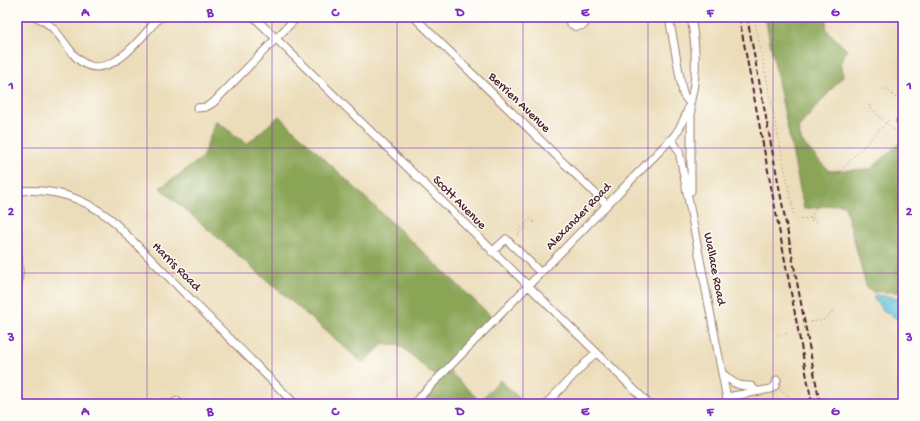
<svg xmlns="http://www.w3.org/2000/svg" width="920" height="421" viewBox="0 0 920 421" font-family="'Gochi Hand',sans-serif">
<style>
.forest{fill:#8aa557;stroke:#6a6241}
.water{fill:#58bfd5;stroke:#516f80}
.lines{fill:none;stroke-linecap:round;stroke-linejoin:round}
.minor-casing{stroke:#9b7e72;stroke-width:9}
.path{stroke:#9b7e72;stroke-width:1;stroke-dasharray:1 3;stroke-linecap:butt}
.minor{stroke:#fff;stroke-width:7}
.rail{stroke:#4a1f2b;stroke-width:2;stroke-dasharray:6 3;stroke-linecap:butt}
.grid{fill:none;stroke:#7b2cbf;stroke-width:1;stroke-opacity:0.55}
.labels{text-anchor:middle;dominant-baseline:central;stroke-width:3;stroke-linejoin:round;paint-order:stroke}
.street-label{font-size:13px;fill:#4a1f2b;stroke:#fdfcf7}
.neatline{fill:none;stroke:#7b2cbf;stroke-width:1.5}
.grid-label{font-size:13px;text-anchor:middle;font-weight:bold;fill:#7b2cbf}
</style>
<rect width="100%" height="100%" fill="#fdfcf7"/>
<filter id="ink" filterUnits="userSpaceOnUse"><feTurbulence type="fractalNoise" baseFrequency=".025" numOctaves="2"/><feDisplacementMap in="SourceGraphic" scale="8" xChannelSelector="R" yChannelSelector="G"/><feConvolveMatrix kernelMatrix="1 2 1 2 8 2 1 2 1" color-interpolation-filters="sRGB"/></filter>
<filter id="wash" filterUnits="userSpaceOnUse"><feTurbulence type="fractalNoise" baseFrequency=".012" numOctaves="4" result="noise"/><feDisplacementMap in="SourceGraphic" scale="16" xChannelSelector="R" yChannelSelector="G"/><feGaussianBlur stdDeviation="0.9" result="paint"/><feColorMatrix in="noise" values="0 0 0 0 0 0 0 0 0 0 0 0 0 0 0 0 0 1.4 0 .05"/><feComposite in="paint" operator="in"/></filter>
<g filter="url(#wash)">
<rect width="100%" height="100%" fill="#ecddba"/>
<path class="forest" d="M765,17h62l-1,12 21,21 -7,13 3,13 -45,52 4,14 27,29 42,-2 32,-29v152h-30l-6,-3 -22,-83 -4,-2 -37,5z
M279,116l215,203 -50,51 -10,5 -33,-29 -18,-2 -20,19 -203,-175 42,-30 14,-37 31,23z
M447,369l33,32 20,-21 25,24h-112z"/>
<path class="water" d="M875,295l28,3v25l-20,-13 -10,-12z"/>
</g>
<g filter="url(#ink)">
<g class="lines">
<g class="minor-casing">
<path id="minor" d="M36,17c16,6 24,20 34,33 32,44 67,-9 90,-33
M254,17l395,387
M414,17l193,188
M567,17l3,6 6,4 8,-2 4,-8
M669,17l14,77 4,6 4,1
M197,108l9,-1 7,-4 84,-86
M903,117l-3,4 3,3
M672,140l7,11 6,31 43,222
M17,191c36,-3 65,6 94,28l184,185
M691,191v-82
M17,237l2,36 -2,18
M492,252l14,-13 35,34
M722,373c10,9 15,14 29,13l5,5
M727,397l44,-8 4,-3 2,-6
M172,404l5,-3 3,3
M413,404l262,-269c24,-35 23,-78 16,-118
M546,404l50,-52"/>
</g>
<path class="path" d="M754,17l41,202 22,-1
M881,93l5,-5 17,17 -4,4
M872,102l-3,4 17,17 4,-4
M816,221l-6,-1c16,-39 47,-66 76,-97l17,15
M519,234l-1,-3 12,-12 5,4
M517,236l9,-9 3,1
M811,322l13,-2 11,-11
M778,335l11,-2
M780,390l19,14
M155,404l8,-7 3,3"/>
<use href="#minor" class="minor"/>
<path class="rail" d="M739,17l73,387
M747,17l73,387"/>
</g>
</g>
<path class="grid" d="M147,17v387M272,17v387M397,17v387M523,17v387M648,17v387M773,17v387M17,148h886M17,273h886"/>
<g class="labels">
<g class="street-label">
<text transform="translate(519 103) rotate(44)">Berrien Avenue</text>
<text transform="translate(459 203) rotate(45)">Scott Avenue</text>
<text transform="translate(579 217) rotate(-46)">Alexander Road</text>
<text transform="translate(176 267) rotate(45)">Harris Road</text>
<text transform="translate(714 269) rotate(79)">Wallace Road</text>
</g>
</g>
<rect width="920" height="421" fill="none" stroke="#fdfcf7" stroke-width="44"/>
<rect x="22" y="22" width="876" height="377" class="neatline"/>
<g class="grid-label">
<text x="85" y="16">A</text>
<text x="210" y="16">B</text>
<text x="335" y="16">C</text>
<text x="460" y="16">D</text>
<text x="585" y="16">E</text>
<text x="710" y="16">F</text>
<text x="835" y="16">G</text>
<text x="11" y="89">1</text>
<text x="909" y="89">1</text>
<text x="11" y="215">2</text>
<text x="909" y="215">2</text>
<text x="11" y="341">3</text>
<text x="909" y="341">3</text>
<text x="85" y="415">A</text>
<text x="210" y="415">B</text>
<text x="335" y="415">C</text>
<text x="460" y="415">D</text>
<text x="585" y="415">E</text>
<text x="710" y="415">F</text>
<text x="835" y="415">G</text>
</g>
</svg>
